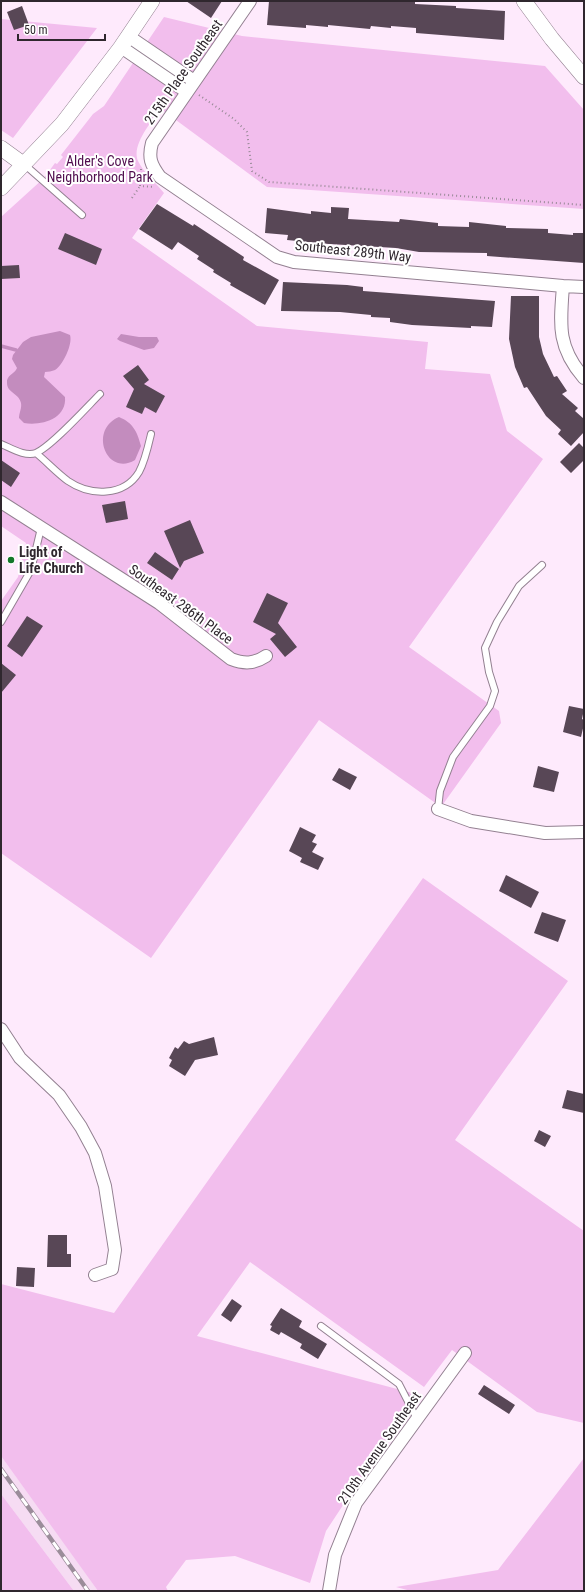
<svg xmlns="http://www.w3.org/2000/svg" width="585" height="1592" viewBox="0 0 585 1592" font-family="'Roboto Condensed',sans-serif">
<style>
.built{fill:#f6dcf3}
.green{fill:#f2beed}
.water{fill:#c38cbe}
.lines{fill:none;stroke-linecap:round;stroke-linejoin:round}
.stream{stroke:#c38cbe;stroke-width:3.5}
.building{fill:#584756}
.service-casing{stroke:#938091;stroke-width:8}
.minor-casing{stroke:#938091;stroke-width:14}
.tertiary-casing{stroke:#938091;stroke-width:16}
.path{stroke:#998a97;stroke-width:2;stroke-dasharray:1 3;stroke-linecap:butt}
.service{stroke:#fff;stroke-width:6}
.minor{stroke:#fff;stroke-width:12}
.tertiary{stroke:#fff;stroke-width:15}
.rail-casing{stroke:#9b8d9a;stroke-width:4.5}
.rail{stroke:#fff;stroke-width:3;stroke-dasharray:9;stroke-linecap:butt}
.poi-dot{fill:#127729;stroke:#fff;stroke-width:1.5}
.labels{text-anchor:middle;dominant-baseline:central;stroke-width:4;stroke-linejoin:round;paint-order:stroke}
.street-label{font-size:14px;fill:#2f272e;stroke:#fff}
.park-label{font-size:14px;fill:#500d4e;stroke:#fff}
.poi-label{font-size:14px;font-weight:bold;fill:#2f272e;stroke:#fff;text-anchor:start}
</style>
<rect width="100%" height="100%" fill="#feeafc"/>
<path class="built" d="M1,1456l71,98 26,37h-24l-73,-97z"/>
<path class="green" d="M164,17l78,19 303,30 39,44v99l-317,-22 -106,-78c-9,12 -30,36 -23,52 5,11 18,22 26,32l-32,45 125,88 171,16 -3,27 65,5 17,57 36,28 -134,188 90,64 2,12 -60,84 -122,-87 -168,238 -150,-105v-252l17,-24 8,-34 -25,-17v-309l43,-39 11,-15 2,1 6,-7 -2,-2 32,-41 11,-8z
M1,19l96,9 -84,110 -12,-8z
M423,878l145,103 -113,159 129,91v192l-47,-11 -85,-62 -28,37 -174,-125 -53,74 219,58 -90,137 -16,52 -75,-27 -49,4 -20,27 2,4h-70l-97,-135v-172l113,29z
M584,1458v133h-173l-15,-4 102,-17z
M1,1494l73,97h-73z"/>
<path class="water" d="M60,331l10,4c3,9 -7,30 -15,35 -3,1 -7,2 -10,2l-1,5 21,20c2,22 -24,29 -41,26l-5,-5c0,-5 3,-10 2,-15 -2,-10 -14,-10 -14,-20 -1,-8 8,-9 10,-15l-5,-9 1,-4 10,-13 8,-5z
M121,334l18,3h18l2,4 -5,7 -10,2 -24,-9 -3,-2z
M119,417c14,6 18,14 22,29l-6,14c-28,17 -47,-30 -16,-43z"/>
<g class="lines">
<path class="stream" d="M1,346l15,4"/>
</g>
<path class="building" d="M186,1h36l-11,17z
M269,1h135l11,1v2l41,2v2l49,3 -1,29 -88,-7v-5l-25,-2v2l-20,-2 -1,3 -42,-4v2l-22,-2v3l-39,-3z
M22,6l7,19 -15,5 -7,-18z
M157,204l36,22 1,-2 50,33 -1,3 36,20 -14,25 -35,-20 1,-2 -18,-11 1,-2 -17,-11 2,-3 -21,-14 -6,8 -33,-21z
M331,207l18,1 -1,11 51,3 1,-3 38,4v3l31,1v-5l37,4v2l42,1v4l25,2v-2h11v30l-97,-7v-3l-68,-1 -23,-4 -67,-4 -42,-4 1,-5 -23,-2 2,-25 44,6v-3l20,2z
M65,233l37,16 -6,16 -38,-16z
M19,265l1,13 -19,1v-13z
M283,282l64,3 16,2v4l132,10 -3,26 -21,-1v2l-59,-3 -22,-3v-4l-19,-1v-2l-31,-3 -59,-1z
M511,296h28v41l4,17 11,23 3,-1 10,15 -5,3 16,14 -3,3 9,8v13l-13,14 -13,-12 3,-4 -15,-14 -19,-29 -3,1 -9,-21 -6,-28z
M138,365l11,15 -5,4 21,12 -9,17 -11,-6 -3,7 -16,-7 8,-18 -11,-13z
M579,443l5,5v12l-13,13 -11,-11z
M1,460l19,13 -9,14 -10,-7z
M125,501l3,18 -22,4 -4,-18z
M190,520l14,33 -20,8 -4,7 -16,-37z
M155,552l24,17 -7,11 -25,-17z
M267,593l21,10 -10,20 19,24 -12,10 -15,-18 6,-5 -23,-12z
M27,616l16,10 -21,31 -15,-11z
M1,663l15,12 -15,18z
M569,706l15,3 -2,10 2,1v4l-3,13 -18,-5z
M538,766l21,6 -5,20 -21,-5z
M339,768l18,9 -7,13 -18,-10z
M300,827l16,8 -4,7 5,2 -5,8 12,6 -6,12 -18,-8 2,-4 -13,-7z
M506,875l33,17 -8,16 -32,-17z
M542,912l24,8 -8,22 -24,-9z
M214,1037l4,18 -23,5 -10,16 -16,-10 3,-6 -3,-2 6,-11 3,2 6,-8 5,3z
M567,1090l17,4v19l-22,-5z
M539,1130l12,6 -6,11 -11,-6z
M48,1235h19v19h4v13h-24z
M17,1267l18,1 -1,19 -18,-1z
M232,1299l10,7 -11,16 -10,-7z
M281,1308l21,13 -3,6 28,17 -9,15 -18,-11 2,-4 -21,-12 -2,3 -9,-5 2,-4 -2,-1z
M484,1385l31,20 -6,9 -31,-20z"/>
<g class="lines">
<g class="service-casing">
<path id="service" d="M25,165l57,50
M1,444c10,4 24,13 35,9 16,-7 51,-46 64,-59
M36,453c11,9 21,20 32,28 22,15 56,16 71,-9 6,-11 9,-25 12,-38
M1,622l30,-52 10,-42
M438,809l2,-18 13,-34 37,-51 5,-15 -6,-19 -4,-24 12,-26 22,-36 23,-21
M321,1326l78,58 18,35"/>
</g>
<g class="minor-casing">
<path id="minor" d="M250,1l-98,142c-4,15 -1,22 8,34l117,80 17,5 269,24 21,1
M128,36l66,45
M121,47l66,45
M563,286c-3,39 -6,61 21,92
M1,502l158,101 72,56c13,5 23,5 35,-3
M438,809l33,12 74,12 39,-1
M1,1029l19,29 39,37 22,32 14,26 10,33 10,64 -3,19 -17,6
M329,1591l6,-36 21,-52 109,-150"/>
</g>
<g class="tertiary-casing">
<path id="tertiary" d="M524,1l28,38 32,38
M1,148l22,16
M1,188l61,-64 59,-77 31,-46"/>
</g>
<path class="path" d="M199,95l35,24 13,13 5,39 17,11 315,23
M141,169l-1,17 14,1
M132,198l8,-12"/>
<use href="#service" class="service"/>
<use href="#minor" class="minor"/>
<use href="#tertiary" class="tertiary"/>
<g class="rail-casing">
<path id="rail" d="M1,1469l87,122"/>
</g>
<use href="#rail" class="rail"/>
</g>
<circle class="poi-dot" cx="11" cy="560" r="4"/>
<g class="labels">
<g class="street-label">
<text transform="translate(183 72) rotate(-55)">215th Place Southeast</text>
<text transform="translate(353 251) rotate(6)">Southeast 289th Way</text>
<text transform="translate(181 604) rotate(36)">Southeast 286th Place</text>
<text transform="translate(379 1448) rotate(-55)">210th Avenue Southeast</text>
</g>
<g class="park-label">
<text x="100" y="161">Alder's Cove<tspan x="100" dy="16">Neighborhood Park</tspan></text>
</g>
<g class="poi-label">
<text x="19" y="552">Light of<tspan x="19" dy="16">Life Church</tspan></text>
</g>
</g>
<rect width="585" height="1592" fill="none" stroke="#2f272e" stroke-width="4"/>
<path d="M18 34v6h87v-6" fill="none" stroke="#2f272e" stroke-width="2"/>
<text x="24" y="34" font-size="12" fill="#2f272e" stroke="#ffffff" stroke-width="3" paint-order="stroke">50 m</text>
</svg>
